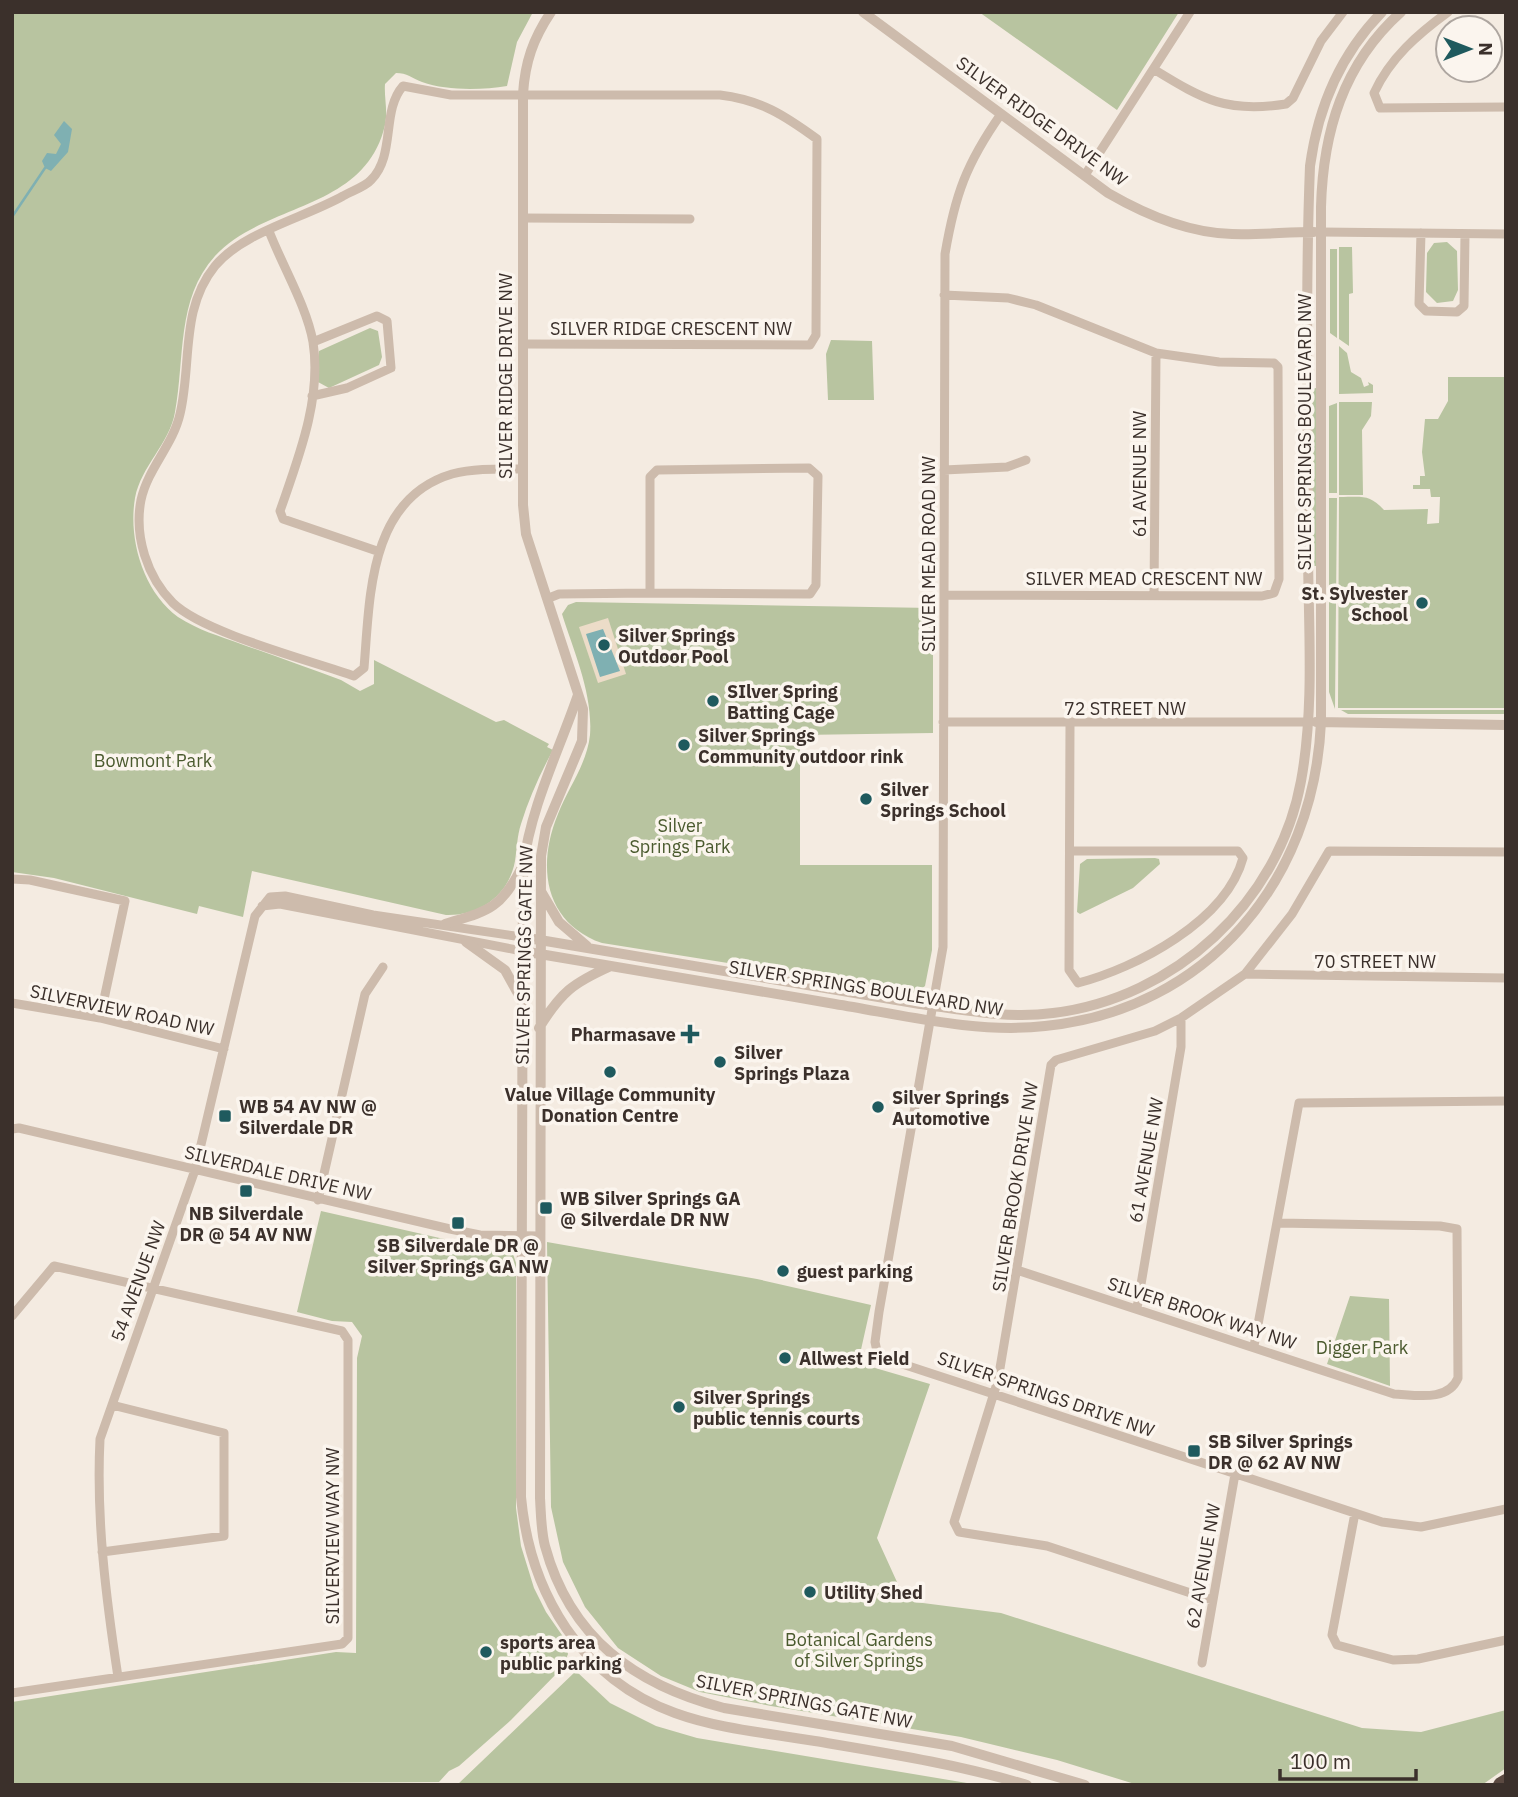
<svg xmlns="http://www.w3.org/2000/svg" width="1518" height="1797" viewBox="0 0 1518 1797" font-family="'IBM Plex Sans',sans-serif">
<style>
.green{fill:#b8c4a0}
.plaza{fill:#ecdcc8}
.water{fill:#7fb0b2}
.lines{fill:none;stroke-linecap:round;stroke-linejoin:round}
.stream{stroke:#7fb0b2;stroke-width:2.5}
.minor{stroke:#cdbbac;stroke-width:9}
.tertiary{stroke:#cdbbac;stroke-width:10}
.motorway{stroke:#5c4a42;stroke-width:16}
.poi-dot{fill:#1f5a5e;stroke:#fbf5ee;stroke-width:2.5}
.labels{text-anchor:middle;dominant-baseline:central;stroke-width:7;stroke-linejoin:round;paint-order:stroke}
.street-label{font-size:18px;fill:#3b302b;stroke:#fbf5ee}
.poi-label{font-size:18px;font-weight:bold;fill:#3b302b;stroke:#fbf5ee;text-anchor:start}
.park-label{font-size:18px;fill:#4a5a2e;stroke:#fbf5ee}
</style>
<rect width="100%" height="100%" fill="#f4ebe1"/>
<path class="green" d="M12,12h521l-16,30 -10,44c-25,4 -60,5 -85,-4 -10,-4 -15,-9 -26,-9l-11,11c-1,14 3,26 0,41 -20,86 -120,77 -170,131 -39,43 -30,103 -40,156 -5,31 -34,54 -40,86 -7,41 8,93 43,119 20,13 41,19 63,27 34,12 67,24 100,36l19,11 14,-7v-24l122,62 8,-2 45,24 -2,3 6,3c-13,24 -24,48 -32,74 -4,12 -4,25 -6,37 -6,34 -35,55 -69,54l-194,-44 -9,46 -44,-11 -2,8 -143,-36 -42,-6z
M979,12h200l-62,98z
M1447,242l10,9 1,39 -5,11 -16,2 -11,-11 1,-39 7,-10z
M1339,247h13l1,46 -4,1v52l-10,-7z
M1330,249h7v89l-7,-5z
M370,328l8,3 4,26 -3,8 -50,23 -11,-6 1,-31z
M831,340l41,1 2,59h-46l-2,-46z
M1339,346l8,7 4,19 10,6 3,9 5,-2 -1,-3 5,3v8l-34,1z
M1448,377h58v331h-168l1,-211c24,0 30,-3 45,13l44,-1 -1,15 12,-1 1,-26h-9l-1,-8h-17v-4h7v-9h5l-3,-24 3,-33h13l10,-18z
M1316,388l1,178h-4l-2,-177z
M1339,402h33l-1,14 -9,14 1,65h-24z
M1337,403v90h-8v-87z
M1329,498h8l-2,211 -6,-17z
M576,602l357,6v125l-133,2v130h132v85l-7,36 -9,7 -314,-50c-57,-20 -66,-76 -44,-129 10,-26 29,-50 32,-79 3,-41 -16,-83 -28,-121l6,-9z
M1341,710h165v4h-158z
M1087,859l68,-1 4,1 1,5 -27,24 -53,26 -3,-2 3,-48z
M321,1211l145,33 37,3 10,7 3,9v245l5,38 13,42 12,24 18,26 4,16 -5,13 -52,53 -52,46 -10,5 -10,11 -427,3v-83l324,-50 20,1 1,-295 5,-22 -10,-14 -20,-1 -35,-9z
M547,1242l210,37 114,26 -13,58 72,21 -53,154 25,55 13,9 86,11 361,115 59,4 85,-22v58l-24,17h-344l-81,-25 -96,-23 -190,-31 -71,-14 -39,-16 -43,-28 -33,-41 -22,-45 -12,-55z
M1350,1296l39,3 1,87 -63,-22z
M576,1671l34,32 46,23 41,12 282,47h-522z"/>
<path class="plaza" d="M608,618l18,56 -28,9 -19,-56z"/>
<path class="water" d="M64,121l8,8 -4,23 -17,19 -6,-3 -3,-7 5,-8 9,1 5,-10 -7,-9z
M603,629l17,42 -20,6 -14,-43z"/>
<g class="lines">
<path class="stream" d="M12,217l33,-49"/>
<path class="minor" d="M1448,12c-30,22 -58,46 -74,81l6,15 126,-1
M1155,70c49,30 72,43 131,34l7,-6 28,-57 22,-29
M1001,114c-35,50 -46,81 -56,140l-2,693 -64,365 -4,30 3,14 504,166 39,5 85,-18
M1085,175l105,-163
M523,218l167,1
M269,231c13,34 38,76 44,111 9,57 -15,117 -33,169l3,8 94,32
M1321,232l185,2
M1421,233l-2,71 7,7 31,1 7,-6 1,-72
M312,396l35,-8 44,-20 -4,-47 -10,-5 -64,26
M809,468l9,8 -2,109 -6,9 -160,-1v-116l7,-7z
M522,469c-23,0 -47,-1 -70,5 -84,25 -82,124 -88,194l-10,8c-45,-16 -150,-43 -181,-73 -26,-26 -39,-67 -32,-103 7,-32 32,-55 39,-86 12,-50 0,-105 35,-148 28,-34 89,-48 128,-70 8,-5 22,-9 28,-16 25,-25 10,-69 32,-94l48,9h269c41,5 64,20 97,44l-1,196 -6,10 -287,-1
M944,470l63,-3 19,-7
M944,595l318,1 12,-3 5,-14 -1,-212 -4,-4 -55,-1 -63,-9 -120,-48 -28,-7 -64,-3
M1154,595l2,-242
M549,598l10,-4 91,-1
M943,722h364
M1070,851h168l5,7c-17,63 -107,110 -165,125l-9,-13 1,-246
M12,879l18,1 95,21 -25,117
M262,906l18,-2 242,47
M1245,974l261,4
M12,1003l88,15 124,31
M12,1129l7,-1 431,101 30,6 59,1
M318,1200l47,-206 18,-27
M1017,1270l377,124c22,1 54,8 64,-16l-1,-149 -17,-3 -161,-3
M1137,1308l44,-261v-29
M12,1316l42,-50 288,65 6,9v298l-6,6 -330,49
M1254,1346l45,-243 207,-2
M1355,1513l-23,122 5,10 56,15 25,-1 88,-19
M102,1552l122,-16v-103l-112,-28
M1212,1600l-165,-54 -88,-14 -5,-10 44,-142 53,-315 5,-5 99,-29 26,-13 64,-44 47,-60 37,-63 177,1
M1202,1663l33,-189
M118,1677c-12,-79 -22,-158 -18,-238l95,-269 60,-254 15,-19 15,-1 88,19 149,22"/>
<path class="tertiary" d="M551,12c-18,27 -26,50 -28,82v411l3,29 57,175 -1,32 -36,86 -5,29 -1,642c1,16 1,33 5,48 25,92 90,139 179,162l228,38 133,39
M863,12l245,181c38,22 80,40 124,41 27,1 55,-2 82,-2
M578,695c-20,58 -47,111 -55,172l-2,630c9,96 60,182 154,216 44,16 93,20 140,28 71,12 142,23 212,44
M1316,722l190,3
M542,893l17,29 28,24
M445,924c42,-13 55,-14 76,-55
M522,937l398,67c44,6 88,15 133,9 122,-15 226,-111 248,-232 14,-76 7,-158 7,-235 0,-126 -3,-253 2,-380 8,-59 30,-111 72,-154
M466,942l39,28 16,29
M522,951c105,18 209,35 313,53 68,11 142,30 210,22 162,-16 269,-145 276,-304v-515c2,-75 22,-143 80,-195
M539,1028c22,-36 34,-45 72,-62"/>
<path class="motorway" d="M1501,1785l5,-3"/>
</g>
<g class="poi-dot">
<circle cx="1422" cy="603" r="7"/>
<circle cx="604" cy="645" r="7"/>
<circle cx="713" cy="701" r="7"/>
<circle cx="684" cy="745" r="7"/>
<circle cx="866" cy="799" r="7"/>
<path d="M686.5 1023.5h7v7h7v7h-7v7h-7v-7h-7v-7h7z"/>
<circle cx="720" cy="1062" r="7"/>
<circle cx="610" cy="1072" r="7"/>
<circle cx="878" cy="1107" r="7"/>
<rect x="218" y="1109" width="14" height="14" rx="3.5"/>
<rect x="239" y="1184" width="14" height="14" rx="3.5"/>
<rect x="539" y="1201" width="14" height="14" rx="3.5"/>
<rect x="451" y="1216" width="14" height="14" rx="3.5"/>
<circle cx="783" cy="1271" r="7"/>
<circle cx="785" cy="1358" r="7"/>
<circle cx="679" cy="1407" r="7"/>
<rect x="1187" y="1444" width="14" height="14" rx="3.5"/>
<circle cx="810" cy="1592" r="7"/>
<circle cx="486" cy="1652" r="7"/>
</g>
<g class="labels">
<g class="street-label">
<text transform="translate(1042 121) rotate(36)">SILVER RIDGE DRIVE NW</text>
<text x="671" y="328">SILVER RIDGE CRESCENT NW</text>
<text transform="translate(505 376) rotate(-90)">SILVER RIDGE DRIVE NW</text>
<text transform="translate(1304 432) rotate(-90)">SILVER SPRINGS BOULEVARD NW</text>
<text transform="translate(1139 474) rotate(-90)">61 AVENUE NW</text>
<text transform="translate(928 554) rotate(-90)">SILVER MEAD ROAD NW</text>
<text x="1144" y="578">SILVER MEAD CRESCENT NW</text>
<text x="1125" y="708">72 STREET NW</text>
<text transform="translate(524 955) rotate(-89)">SILVER SPRINGS GATE NW</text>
<text x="1375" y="961">70 STREET NW</text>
<text transform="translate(866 988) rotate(9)">SILVER SPRINGS BOULEVARD NW</text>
<text transform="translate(122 1010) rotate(12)">SILVERVIEW ROAD NW</text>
<text transform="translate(1146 1160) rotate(-80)">61 AVENUE NW</text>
<text transform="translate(278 1173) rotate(13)">SILVERDALE DRIVE NW</text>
<text transform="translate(1015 1187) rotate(-81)">SILVER BROOK DRIVE NW</text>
<text transform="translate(138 1281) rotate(-70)">54 AVENUE NW</text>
<text transform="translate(1202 1313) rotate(18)">SILVER BROOK WAY NW</text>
<text transform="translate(1046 1394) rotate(19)">SILVER SPRINGS DRIVE NW</text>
<text transform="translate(332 1536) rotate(-90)">SILVERVIEW WAY NW</text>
<text transform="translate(1203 1566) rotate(-80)">62 AVENUE NW</text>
<text transform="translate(804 1701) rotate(11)">SILVER SPRINGS GATE NW</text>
</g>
<g class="poi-label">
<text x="1408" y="593" text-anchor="end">St. Sylvester<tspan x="1408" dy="21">School</tspan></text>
<text x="618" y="635">Silver Springs<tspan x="618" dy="21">Outdoor Pool</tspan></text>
<text x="727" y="691">SIlver Spring<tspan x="727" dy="21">Batting Cage</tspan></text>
<text x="698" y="735">Silver Springs<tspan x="698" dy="21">Community outdoor rink</tspan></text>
<text x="880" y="789">Silver<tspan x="880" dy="21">Springs School</tspan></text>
<text x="676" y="1034" text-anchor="end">Pharmasave</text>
<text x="734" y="1052">Silver<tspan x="734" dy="21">Springs Plaza</tspan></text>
<text x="610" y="1094" text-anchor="middle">Value Village Community<tspan x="610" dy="21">Donation Centre</tspan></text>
<text x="892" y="1097">Silver Springs<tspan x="892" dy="21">Automotive</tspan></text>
<text x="239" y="1106">WB 54 AV NW @<tspan x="239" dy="21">Silverdale DR</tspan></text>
<text x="560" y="1198">WB Silver Springs GA<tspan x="560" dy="21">@ Silverdale DR NW</tspan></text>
<text x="246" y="1213" text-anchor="middle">NB Silverdale<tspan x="246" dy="21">DR @ 54 AV NW</tspan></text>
<text x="458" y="1245" text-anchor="middle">SB Silverdale DR @<tspan x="458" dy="21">Silver Springs GA NW</tspan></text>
<text x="797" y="1271">guest parking</text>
<text x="799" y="1358">Allwest Field</text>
<text x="693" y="1397">Silver Springs<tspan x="693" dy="21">public tennis courts</tspan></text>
<text x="1208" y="1441">SB Silver Springs<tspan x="1208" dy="21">DR @ 62 AV NW</tspan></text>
<text x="824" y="1592">Utility Shed</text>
<text x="500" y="1642">sports area<tspan x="500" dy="21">public parking</tspan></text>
</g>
<g class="park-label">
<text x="153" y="760">Bowmont Park</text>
<text x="680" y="825">Silver<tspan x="680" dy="21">Springs Park</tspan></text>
<text x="1362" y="1347">Digger Park</text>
<text x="859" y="1639">Botanical Gardens<tspan x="859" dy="21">of Silver Springs</tspan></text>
</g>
</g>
<rect width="1518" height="1797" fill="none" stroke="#3b302b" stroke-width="28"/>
<g transform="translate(1469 49) rotate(90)"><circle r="33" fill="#fbf5ee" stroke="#aea6a0" stroke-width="2"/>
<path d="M0-5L12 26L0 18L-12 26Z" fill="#1f5a5e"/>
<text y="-10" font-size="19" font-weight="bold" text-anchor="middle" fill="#3b302b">N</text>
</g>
<path d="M1280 1769v10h136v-10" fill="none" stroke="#3b302b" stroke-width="3.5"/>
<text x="1290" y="1769" font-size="21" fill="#3b302b" stroke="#fbf5ee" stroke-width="5" paint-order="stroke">100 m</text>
</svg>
